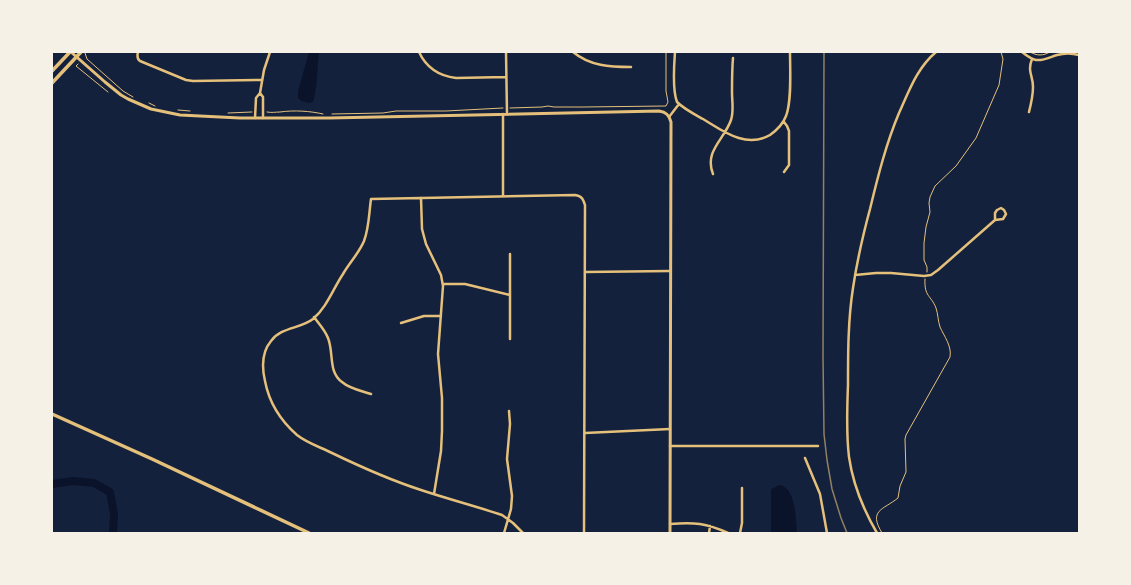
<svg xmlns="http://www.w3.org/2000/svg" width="1131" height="585" viewBox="0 0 1131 585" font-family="'PT Sans',sans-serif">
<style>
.water{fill:#0b132b}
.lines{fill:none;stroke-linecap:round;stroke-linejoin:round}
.river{stroke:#0b132b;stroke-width:8}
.path{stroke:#e5c07b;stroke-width:1}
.minor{stroke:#e5c07b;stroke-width:2.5}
.tertiary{stroke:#e5c07b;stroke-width:3}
.secondary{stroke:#e5c07b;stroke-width:3.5}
.primary{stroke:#e5c07b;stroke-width:3.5}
.rail{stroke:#918062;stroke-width:1.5}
</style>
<rect width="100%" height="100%" fill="#14213d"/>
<path class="water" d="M309,52h10c-2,17 -1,33 -6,50l-3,1 -9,-2 -3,-3v-7z
M780,485c16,3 16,36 17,48h-26v-44z"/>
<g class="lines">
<path class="river" d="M52,484l21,-3 21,2 16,9 4,22 -1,19"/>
<path class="path" d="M1030,52c7,4 13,4 20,0
M85,53l2,6 36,32 10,6
M78,64l-2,2 32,26
M149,103l6,3
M510,108l32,-1 6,-1 6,1h28l84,-1 2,-4 -2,-11v-39
M178,110l12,1
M267,112c5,1 8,0 13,0 14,-2 30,-1 43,2
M228,113l24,-1
M332,114l51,-1 13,-2h50l57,-3
M927,272v-5l-3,-7v-17l2,-16 4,-15 -1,-9 1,-6 5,-11 21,-20 20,-28 23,-53 4,-26 -2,-7
M882,533c-14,-23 1,-23 16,-35l2,-12 6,-14 -1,-33 1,-4 44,-78c2,-11 -6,-21 -10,-30 -2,-6 -2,-13 -4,-19 -5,-13 -12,-11 -11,-29"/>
<path class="minor" d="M138,52c-1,4 -1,7 2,9l46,19 7,1 68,-1
M419,52c7,15 20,24 37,26l50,-1
M506,52l1,62
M573,52c17,14 37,15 58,15
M675,52c-1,14 -3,37 2,50 7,7 17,12 26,17 20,12 43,30 67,16 7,-5 13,-11 16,-19 6,-15 4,-47 4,-64
M1022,52c4,3 9,7 14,8 8,1 14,-3 21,-5 7,-2 15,-2 22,0
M260,93l3,4v21
M1029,112c2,-8 4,-17 4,-25 0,-12 -6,-15 -1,-28
M503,114v82
M669,117l10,-13
M255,118l1,-20 4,-5 4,-23 6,-18
M784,122l3,4 2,5v34l-5,7
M713,174c-9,-23 11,-34 18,-54 3,-9 1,-18 1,-28 0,-11 0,-23 1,-34
M421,198l1,31 4,15 15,31 2,11 -5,68 4,44v33l-1,20 -7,43
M585,272l85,-1
M855,275l21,-2h15l33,3 7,-1 7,-5 57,-50 8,-1 3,-5 -2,-4 -3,-2 -4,2 -2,3v7
M443,284h22l45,11
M314,317c5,7 11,13 14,21 6,15 0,34 14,44 8,7 20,9 29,12
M401,323l23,-7h17
M510,339v-85
M585,433l85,-4
M670,446h148
M805,458l15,36 7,39
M670,524c24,-2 36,-1 58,9
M504,533l7,-24 1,-13 -5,-37 3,-35 -1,-13
M523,533l-10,-10 -11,-8c-27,-9 -54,-16 -81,-25 -31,-10 -60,-23 -89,-37 -12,-6 -25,-10 -35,-18 -16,-14 -28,-33 -32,-54 -3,-13 -4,-28 6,-40 10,-14 29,-12 42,-22 14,-12 20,-30 30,-45 7,-12 16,-21 21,-33 5,-13 5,-28 7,-42l204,-4c7,1 8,4 10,10l-1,328
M709,533l1,-7
M740,533l2,-10v-35
M877,533c-14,-24 -24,-48 -28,-76 -3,-24 -2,-48 -1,-72 0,-32 0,-65 5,-97 4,-27 10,-53 17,-79 8,-33 16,-65 29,-96 10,-22 18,-45 37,-61"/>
<path class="tertiary" d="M71,52l34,30 16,13 7,4 23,10 29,6 60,3h89l330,-7c7,1 10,4 12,11l-1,411"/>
<path class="secondary" d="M52,71l18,-19
M52,83l29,-31"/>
<path class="primary" d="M52,414l100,45 157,74"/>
<path class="rail" d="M824,52l-1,305 1,77 3,26 5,29 9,29 6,15"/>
</g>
<rect width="1131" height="585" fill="none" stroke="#f6f1e7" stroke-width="106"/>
</svg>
